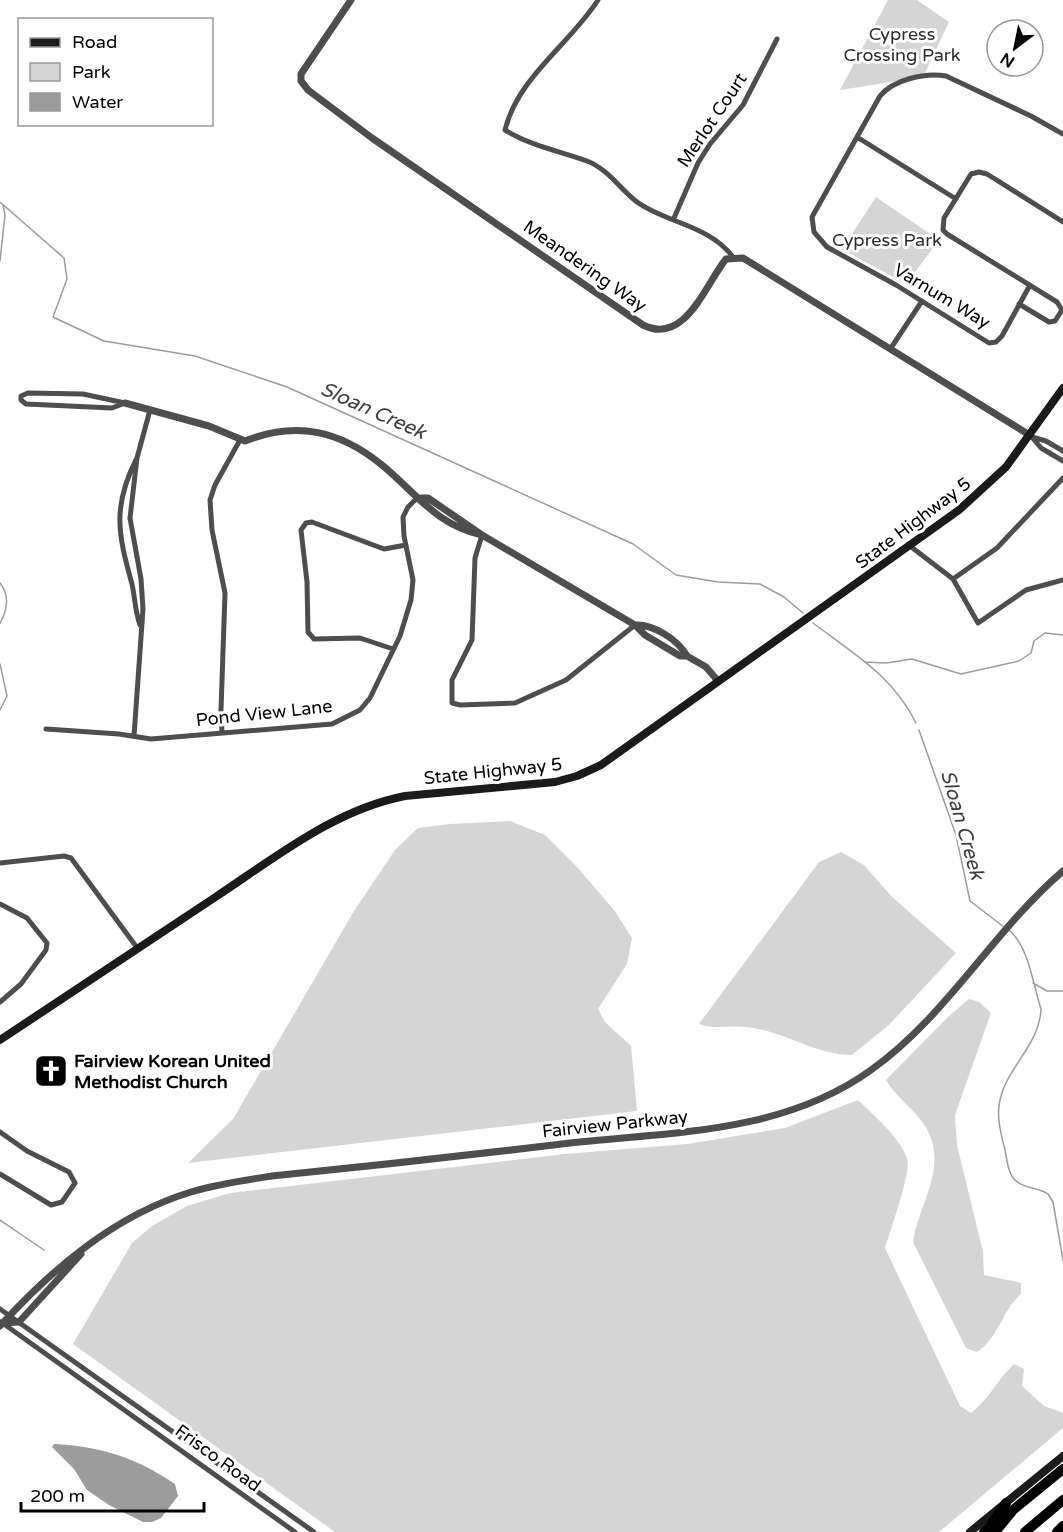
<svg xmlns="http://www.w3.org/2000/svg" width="1063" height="1532" viewBox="0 0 1063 1532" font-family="'Varela Round',sans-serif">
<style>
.green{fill:#d5d5d5}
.water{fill:#9c9c9c}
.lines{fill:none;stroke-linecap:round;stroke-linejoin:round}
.stream{stroke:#9c9c9c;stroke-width:1.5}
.minor{stroke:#4e4e4e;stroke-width:5}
.tertiary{stroke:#4e4e4e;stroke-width:7}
.secondary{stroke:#1b1b1b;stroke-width:8}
.motorway{stroke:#000;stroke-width:10}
.labels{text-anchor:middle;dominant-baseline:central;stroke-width:6;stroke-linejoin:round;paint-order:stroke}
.park-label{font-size:18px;fill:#2c2c2c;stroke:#fff}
.street-label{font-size:18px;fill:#000;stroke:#fff}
.poi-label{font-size:18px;font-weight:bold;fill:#000;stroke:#fff;text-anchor:start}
.water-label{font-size:20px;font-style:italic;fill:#3d3d3d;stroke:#fff}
</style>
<rect width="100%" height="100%" fill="#fff"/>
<path class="green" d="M888,0h29l32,22 -26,55 -83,13z
M876,197l63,43 -33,44 -64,-35z
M510,821l35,14 33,33 36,42 18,28 -5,26 -29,45 7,13 26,24 6,65 -449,52 45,-44 121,-208 41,-61 23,-22 32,-4z
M841,852l23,13 27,31 65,57 -67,72 -37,30c-38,0 -69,-25 -107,-28 -17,-2 -30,3 -46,-3l120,-162z
M969,999l10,3 12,11 -36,102 2,30 26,107 1,23 37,8v11c-19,16 -22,44 -44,58l-11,-4 -53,-106c5,-37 37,-76 12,-116 -10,-17 -29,-28 -39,-46l62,-63z
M858,1100c17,17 40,35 49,58 5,13 -17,73 -22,90l75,158 11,7c20,-16 26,-33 43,-49l10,5 -2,17 22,20 19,7v15l-124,104h-604l-262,-188 59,-101 20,-17 35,-20 43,-13 335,-39 122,-10 98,-16z"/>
<path class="water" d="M54,1444c46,2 83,14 121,40l3,12 -17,22 -9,4h-9l-34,-17 -22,-15 -13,-21 -22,-22z"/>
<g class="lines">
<path class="stream" d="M0,202l64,56 3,21 -14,38 51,24 91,15 92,31 346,157 43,31 42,7 42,2 24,13 19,16
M0,261l5,-46 -2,-10
M0,583c10,13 8,26 0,40
M813,623c41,31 80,53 103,100
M865,662l21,1 26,-4 49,15 58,-13 12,-8 3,-12 11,-8 18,2
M0,664l7,32 -7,14
M919,730l37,105 14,66 34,26
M1008,929c21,17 25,56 33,80 -1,35 -34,58 -41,91 -4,16 1,34 5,50 2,10 3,23 10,30 9,9 23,7 33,14l5,8 10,58
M1033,983l14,8h16
M0,1220l44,30"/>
<path class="minor" d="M598,0c-28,44 -80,77 -93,130 26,16 54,21 82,31 21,8 33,28 50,41 29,21 72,23 96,55
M857,137l99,62
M674,218l24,-55 12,-19 33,-39 34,-66
M1030,285l-28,51 -6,6 -7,1 -93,-58 -69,-38 -13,-15 -2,-15 68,-121c13,-16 45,-24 66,-20l85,40 32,18
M1019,304l30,18 6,-1 7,-11 -5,-8 -110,-68 -4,-4 1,-12 27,-44 8,-2 8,2 76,48
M891,348l31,-47
M28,393l55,1 42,9 -13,5 -86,-4 -5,-4v-4z
M1031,436l10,12 22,13
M1032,437l14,4 17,10
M137,458l13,-48
M482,535l-7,23 -3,82 -20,40v23l8,2 55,-2 51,-23 69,-55
M910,546l43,33 25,44 48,-33 37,-10
M953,579l44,-31 66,-70
M393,649l-33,-11 -46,1 -6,-7 -1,-50 -6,-52 5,-7 6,-1 72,27 22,-4
M46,729l73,5 32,5 181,-15 28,-14 10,-12 30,-62 11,-36 2,-20 -9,-44 -1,-19 5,-10 9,-9
M222,733l-1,-23 4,-117 -13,-63 -2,-30 5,-15 25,-45
M134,736l9,-127 -2,-30 -11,-61 7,-60c-25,48 -19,76 -5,126 3,14 3,27 8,41
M0,863l64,-7 7,2 67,91
M0,904l27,14 20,25 -1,7 -25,34 -21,18
M0,1132l27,19 42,21 6,11 -13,19 -11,3 -51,-31
M0,1309l314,223
M1,1322l294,210"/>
<path class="tertiary" d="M351,0l-50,74v7l7,9 64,48 271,187c42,21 62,-40 83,-66l17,-1 288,178
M125,403l84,23 36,15c51,-20 94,-11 137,24 34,28 54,60 100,70
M417,498h11l54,37 153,90 10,10 35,21h7l19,11 12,14
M635,625c19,-1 43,15 52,31
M2,1323l17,-1 62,-68
M0,1326c52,-57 115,-111 191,-134 26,-8 54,-12 81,-16 100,-10 199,-21 298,-33 103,-11 214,-10 301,-73 76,-54 122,-139 192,-199"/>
<path class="secondary" d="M0,1040c72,-48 144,-96 217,-144 59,-39 117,-86 188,-100l150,-14 22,-6 24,-11 358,-255 47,-43 57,-79
M970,1532l93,-76"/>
<path class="motorway" d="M992,1523l14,-20
M984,1532l16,-14
M995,1532l18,-22 50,-41
M1025,1532l38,-32
M1057,1532l6,-6"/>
</g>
<defs>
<g id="church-square" transform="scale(1.725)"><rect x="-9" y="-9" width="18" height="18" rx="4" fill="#000" stroke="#fff"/><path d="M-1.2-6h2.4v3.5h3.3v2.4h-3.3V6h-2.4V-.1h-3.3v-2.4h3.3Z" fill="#fff"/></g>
</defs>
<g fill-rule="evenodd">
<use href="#church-square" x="51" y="1071"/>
</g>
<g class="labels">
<g class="park-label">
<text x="902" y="34">Cypress<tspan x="902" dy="21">Crossing Park</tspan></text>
<text x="887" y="240">Cypress Park</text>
</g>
<g class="street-label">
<text transform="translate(712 120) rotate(-56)">Merlot Court</text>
<text transform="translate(585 266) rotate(35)">Meandering Way</text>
<text transform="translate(942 296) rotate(31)">Varnum Way</text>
<text transform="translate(913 523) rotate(-37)">State Highway 5</text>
<text transform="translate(264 713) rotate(-6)">Pond View Lane</text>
<text transform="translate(493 771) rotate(-6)">State Highway 5</text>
<text transform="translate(615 1124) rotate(-6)">Fairview Parkway</text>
<text transform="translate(218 1458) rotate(36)">Frisco Road</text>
</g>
<g class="poi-label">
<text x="74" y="1061">Fairview Korean United<tspan x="74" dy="21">Methodist Church</tspan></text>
</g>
<g class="water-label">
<text transform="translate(373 411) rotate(24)">Sloan Creek</text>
<text transform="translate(962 825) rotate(74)">Sloan Creek</text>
</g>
</g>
<rect x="18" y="18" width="195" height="108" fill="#ffffff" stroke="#999999" stroke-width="1.5"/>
<rect x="30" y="38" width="30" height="9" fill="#1b1b1b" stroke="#999999" stroke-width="1.5"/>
<text x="72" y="48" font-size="18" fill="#000000">Road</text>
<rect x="30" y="63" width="30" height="18" fill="#d5d5d5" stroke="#999999" stroke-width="1.5"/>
<text x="72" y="78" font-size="18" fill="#000000">Park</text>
<rect x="30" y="93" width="30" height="18" fill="#9c9c9c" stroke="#999999" stroke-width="1.5"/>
<text x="72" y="108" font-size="18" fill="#000000">Water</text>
<g transform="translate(1015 48) rotate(212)"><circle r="28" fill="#ffffff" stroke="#999999" stroke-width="1.5"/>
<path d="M0-4.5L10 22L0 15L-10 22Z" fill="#000000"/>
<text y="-9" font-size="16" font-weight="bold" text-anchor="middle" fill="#000000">N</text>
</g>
<path d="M21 1502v9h183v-9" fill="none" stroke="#000000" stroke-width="3"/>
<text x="30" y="1502" font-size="18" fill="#000000" stroke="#ffffff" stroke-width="4.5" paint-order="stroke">200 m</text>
</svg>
